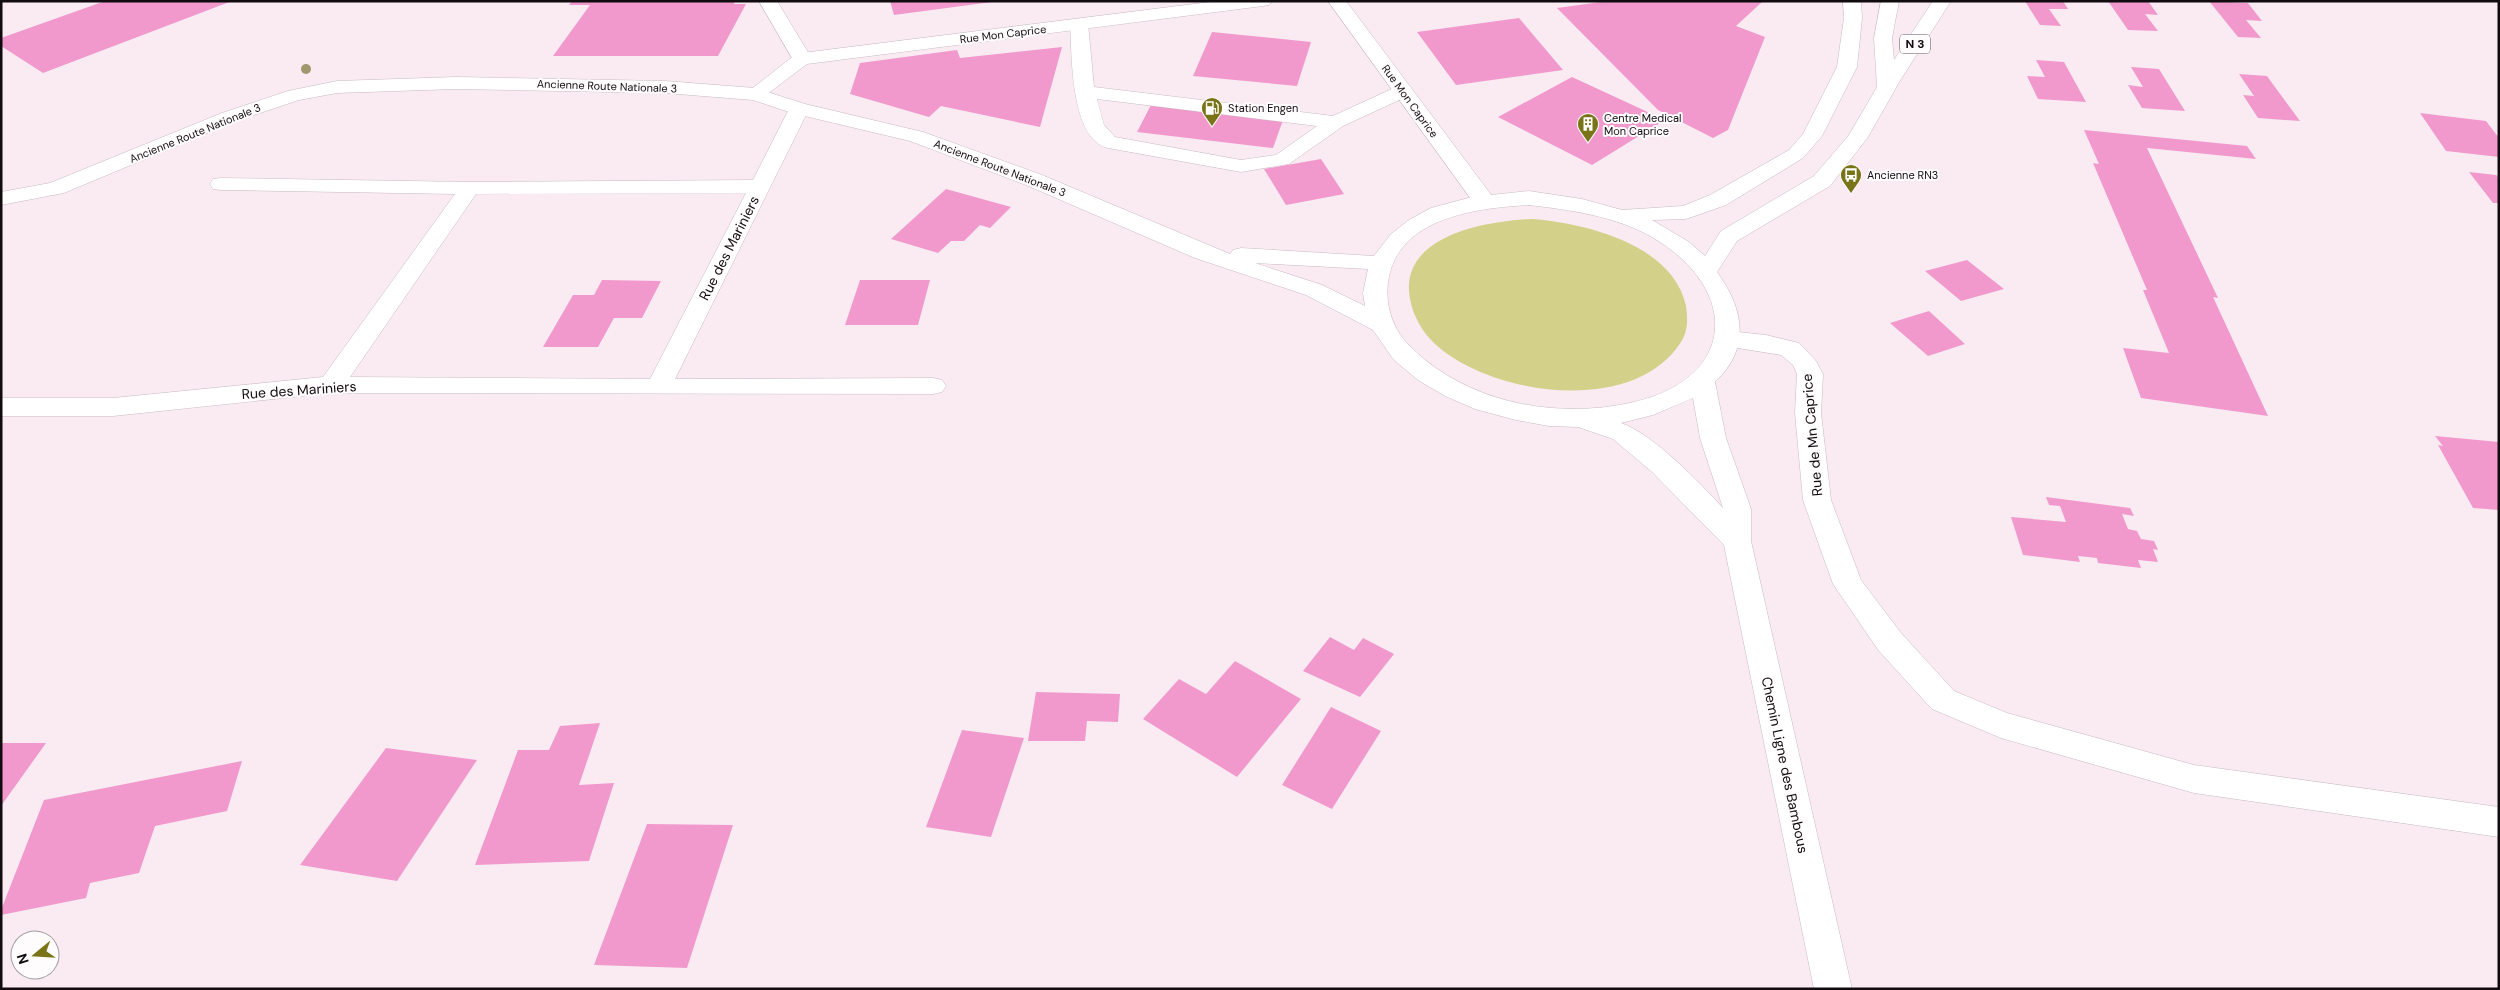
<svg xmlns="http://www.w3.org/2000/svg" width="2500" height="990" viewBox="0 0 2500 990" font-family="'DM Sans',sans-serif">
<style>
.green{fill:#d3d08a}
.building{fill:#f199cc}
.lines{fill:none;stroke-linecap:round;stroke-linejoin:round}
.lane-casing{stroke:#c9bac1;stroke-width:1}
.street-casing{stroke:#c9bac1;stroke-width:1}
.secondary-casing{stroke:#c9bac1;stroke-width:1}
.highway-casing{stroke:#c9bac1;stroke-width:1}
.lane{fill:#fff;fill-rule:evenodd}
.street{fill:#fff;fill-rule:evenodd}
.secondary{fill:#fff;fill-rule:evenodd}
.highway{fill:#fff;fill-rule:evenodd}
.tree{fill:#a0976e}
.labels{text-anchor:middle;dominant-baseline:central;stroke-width:4;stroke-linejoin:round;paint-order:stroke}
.far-street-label{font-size:11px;fill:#100b0e;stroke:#fffcfe}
.far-poi-label{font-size:11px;fill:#100b0e;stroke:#fffcfe;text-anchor:start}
.shield{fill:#fffcfe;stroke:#585356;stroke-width:1}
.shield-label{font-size:12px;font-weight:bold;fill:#100b0e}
.street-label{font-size:14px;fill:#100b0e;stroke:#fffcfe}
</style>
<rect width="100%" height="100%" fill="#faebf3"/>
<path class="green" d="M1532,219c52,4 141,25 154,87 2,13 2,25 -5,36 -47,74 -189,54 -246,2 -12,-11 -22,-28 -25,-45 -12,-64 77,-78 122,-80z"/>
<path class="building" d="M105,1h127l-189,72 -42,-27v-8z
M572,1h163l-1,3h12l-28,52h-165l37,-51h-21z
M890,1h102v1l-98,13z
M1608,1l154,1 -26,24 29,11 -37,93 -15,8 -55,-28 -101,-102z
M2025,1h38l5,8h-19l12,17 -21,-1z
M2108,1h40l10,14 -13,-1 13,17 -30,-1z
M2209,1l39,2 14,18 -16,-1 15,18 -23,-1z
M1519,18l44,52 -107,15 -39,-53z
M1212,32l99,10 -14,44 -104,-10z
M1062,47l-22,80 -99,-21 -12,11 -79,-23 10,-31 97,-13 3,8z
M2036,60l28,2 22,40 -48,-3 -11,-23 18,1z
M2131,67l28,2 26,42 -43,-3 -14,-23 15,2z
M2239,74l28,2 33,45 -42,-3 -15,-23 11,1z
M1572,77l93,43 -73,45 -94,-48z
M1151,105l132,15 -10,28 -136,-16z
M2420,113l66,8 13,17v19l-53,-6z
M2084,130l163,16 9,13 -109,-11 71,150 -5,-1 55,119 -127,-18 -18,-50 46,5 -26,-63h4l-54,-127 6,1z
M1321,159l23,35 -58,11 -22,-36z
M2469,172l27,3 3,3v25h-6z
M946,189l65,18 -21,21 -10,-3 -16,16h-13l-13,12 -47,-14z
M1967,260l37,29 -43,12 -36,-30z
M602,280l59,1 -19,37h-28l-16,29h-55l30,-52h21z
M860,280h70l-12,45h-73z
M1929,311l36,33 -37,12 -38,-33z
M2435,436l64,6v68l-26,-2 -35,-63 5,1z
M2046,497l84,11 4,8 -12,-2 6,15 9,2 4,8 13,2 4,9 -5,-1 5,13 -20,-2 3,8 -43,-5 -1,-5 -19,-2 2,6 -57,-7 -12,-38 55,5 -6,-16 -11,-1z
M1330,637l24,13 9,-12 31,16 -34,43 -57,-26z
M1235,661l66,38 -64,78 -94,-58 36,-40 27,15z
M1036,692l84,2 -2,28 -31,-1 -2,20h-57z
M1331,707l50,24 -49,78 -50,-24z
M600,723l-21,62 35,-2 -25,78 -114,4 43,-115h31l11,-24z
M962,730l62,8 -33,99 -65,-10z
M1,743h45l-45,63z
M386,748l91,12 -80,121 -97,-16z
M242,761l-15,50 -72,15 -16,47 -49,10 -4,15 -85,17v-5l43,-110z
M647,824l86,1 -46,143 -93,-3z"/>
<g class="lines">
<g class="lane-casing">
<path id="lane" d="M759,1h18l35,58 -3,4h-14z
M1079,19l6,1 3,4 6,63 239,29 63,-29h14l3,4 -3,4 -67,31 -54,38 -48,8 -133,-24c-38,-9 -36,-93 -38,-124l3,-4zM1097,99l220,27 -41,29 -35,5 -126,-23 -11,-12z
M1728,331l38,4 33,8 17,18 7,13 -2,39 10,87 30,80 40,53 53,58 53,22 187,52 305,42v30l-305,-44 -193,-55 -69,-29 -53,-58 -46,-67 -30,-84 -8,-87 2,-39 -4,-9 -12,-10 -62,-10 -3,-6 3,-6z"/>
</g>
<g class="street-casing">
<path id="street" d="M1218,1h54l-3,4 -6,1 -456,58 -45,34h-14l-3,-4 50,-39 7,-2z
M1328,1h18l146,195 3,5 -3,5 -8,2 -8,-2z
M799,103l7,2 3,4 -134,270 258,-1 9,2 4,6 -4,6 -9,2 -602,-1 -218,23h-112v-18h112l210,-21 132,-183 -234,-4 -8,-1 -3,-5 3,-5 8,-1 249,4 283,-2 36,-71 3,-4zM746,193l-96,186 -300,-2 126,-183z"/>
</g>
<g class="secondary-casing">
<path id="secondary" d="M1847,61l7,2 3,4 -35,69 -19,22 -77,47 -40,14 -34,1 37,22 16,14 16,-25 93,-55 35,-41 31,-53h14l3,4 -29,51 -38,49 -93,55 -20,31c27,37 34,76 -2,110l11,56 25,71v32l101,448h-38l-90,-444 -72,-73 -39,-33 -35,-12 -29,-1 -33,-6 -41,-11 -30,-13 -27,-16 -24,-20 -21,-30 -67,-35 -111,-37 -169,-73 -116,-44 -118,-28 -39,-13 -88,-7 -209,-4 -119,4 -38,7 -63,21 -172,72 -63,12v-13l49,-9 172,-70 66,-22 49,-10 119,-4 209,4 90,7 50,16 118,28 119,43 188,79 3,-4 8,-2 133,8 17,-22 18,-14 22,-12 41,-11 57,-6 53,8 40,11 61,-4 27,-11 79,-45 14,-16 34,-67 3,-4zM1529,205c42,5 86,11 123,32 90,53 85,143 -22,166 -70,15 -150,2 -206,-44 -9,-8 -20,-17 -26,-28 -9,-15 -12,-32 -10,-49 9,-65 89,-74 141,-77zM1255,263l113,6 -5,24 2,13 -43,-21zM1693,398l7,40 23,70c-24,-26 -70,-74 -102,-85l32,-8z"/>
</g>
<g class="highway-casing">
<path id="highway" d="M1843,1h18l1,17 -5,49 -3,4h-14l-3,-4 7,-49z
M1881,1h18l-7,37 2,22 39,-59h18l-57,89h-14l-3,-4 -3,-48z"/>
</g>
<use href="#lane" class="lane"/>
<use href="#street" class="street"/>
<use href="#secondary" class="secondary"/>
<use href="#highway" class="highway"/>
</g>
<circle class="tree" cx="306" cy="69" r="5"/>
<defs>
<g id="fuel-pin" transform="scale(1.125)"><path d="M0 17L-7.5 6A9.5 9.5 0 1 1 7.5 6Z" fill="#797418" stroke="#fffcfe"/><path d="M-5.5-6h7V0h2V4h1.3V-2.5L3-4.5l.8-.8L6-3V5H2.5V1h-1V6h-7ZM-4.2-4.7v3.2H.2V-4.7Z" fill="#fff"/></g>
<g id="building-pin" transform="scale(1.125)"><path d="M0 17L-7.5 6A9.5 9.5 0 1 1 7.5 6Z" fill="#797418" stroke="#fffcfe"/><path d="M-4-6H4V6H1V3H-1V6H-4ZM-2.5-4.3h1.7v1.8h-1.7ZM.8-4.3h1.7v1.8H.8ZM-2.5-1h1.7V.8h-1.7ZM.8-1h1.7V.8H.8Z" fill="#fff"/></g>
<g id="bus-pin" transform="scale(1.125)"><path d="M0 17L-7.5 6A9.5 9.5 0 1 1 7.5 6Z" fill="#797418" stroke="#fffcfe"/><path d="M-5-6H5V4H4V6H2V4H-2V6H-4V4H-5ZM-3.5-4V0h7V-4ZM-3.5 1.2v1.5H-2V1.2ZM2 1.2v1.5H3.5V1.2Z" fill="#fff"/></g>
</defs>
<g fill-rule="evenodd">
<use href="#fuel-pin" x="1212" y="108"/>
<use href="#building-pin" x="1588" y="124"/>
<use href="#bus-pin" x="1851" y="175"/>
</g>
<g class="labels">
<g class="far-street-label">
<text transform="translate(1003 34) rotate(-7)">Rue Mon Caprice</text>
<text transform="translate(607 86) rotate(2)">Ancienne Route Nationale 3</text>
<text transform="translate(1410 101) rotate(54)">Rue Mon Caprice</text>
<text transform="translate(195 133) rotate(-22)">Ancienne Route Nationale 3</text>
<text transform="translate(1000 168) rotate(21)">Ancienne Route Nationale 3</text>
</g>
<g class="far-poi-label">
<text x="1228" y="108">Station Engen</text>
<text x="1604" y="118">Centre Medical<tspan x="1604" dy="13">Mon Caprice</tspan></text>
<text x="1867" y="175">Ancienne RN3</text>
</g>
<rect class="shield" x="1900" y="34.5" width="30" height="19" rx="4"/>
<g class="shield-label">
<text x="1915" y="44">N 3</text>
</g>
<g class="street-label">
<text transform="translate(729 248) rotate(-63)">Rue des Mariniers</text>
<text transform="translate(299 390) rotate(-4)">Rue des Mariniers</text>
<text transform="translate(1812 435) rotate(-95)">Rue de Mn Caprice</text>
<text transform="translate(1785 765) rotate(78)">Chemin Ligne des Bambous</text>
</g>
</g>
<rect width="2500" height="990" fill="none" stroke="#100b0e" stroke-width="5"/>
<g transform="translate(35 955) rotate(252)"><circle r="24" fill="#fffcfe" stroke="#9f9c9e"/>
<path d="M0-4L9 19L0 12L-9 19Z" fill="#797418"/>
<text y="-8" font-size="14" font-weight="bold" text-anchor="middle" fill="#100b0e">N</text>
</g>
</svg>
